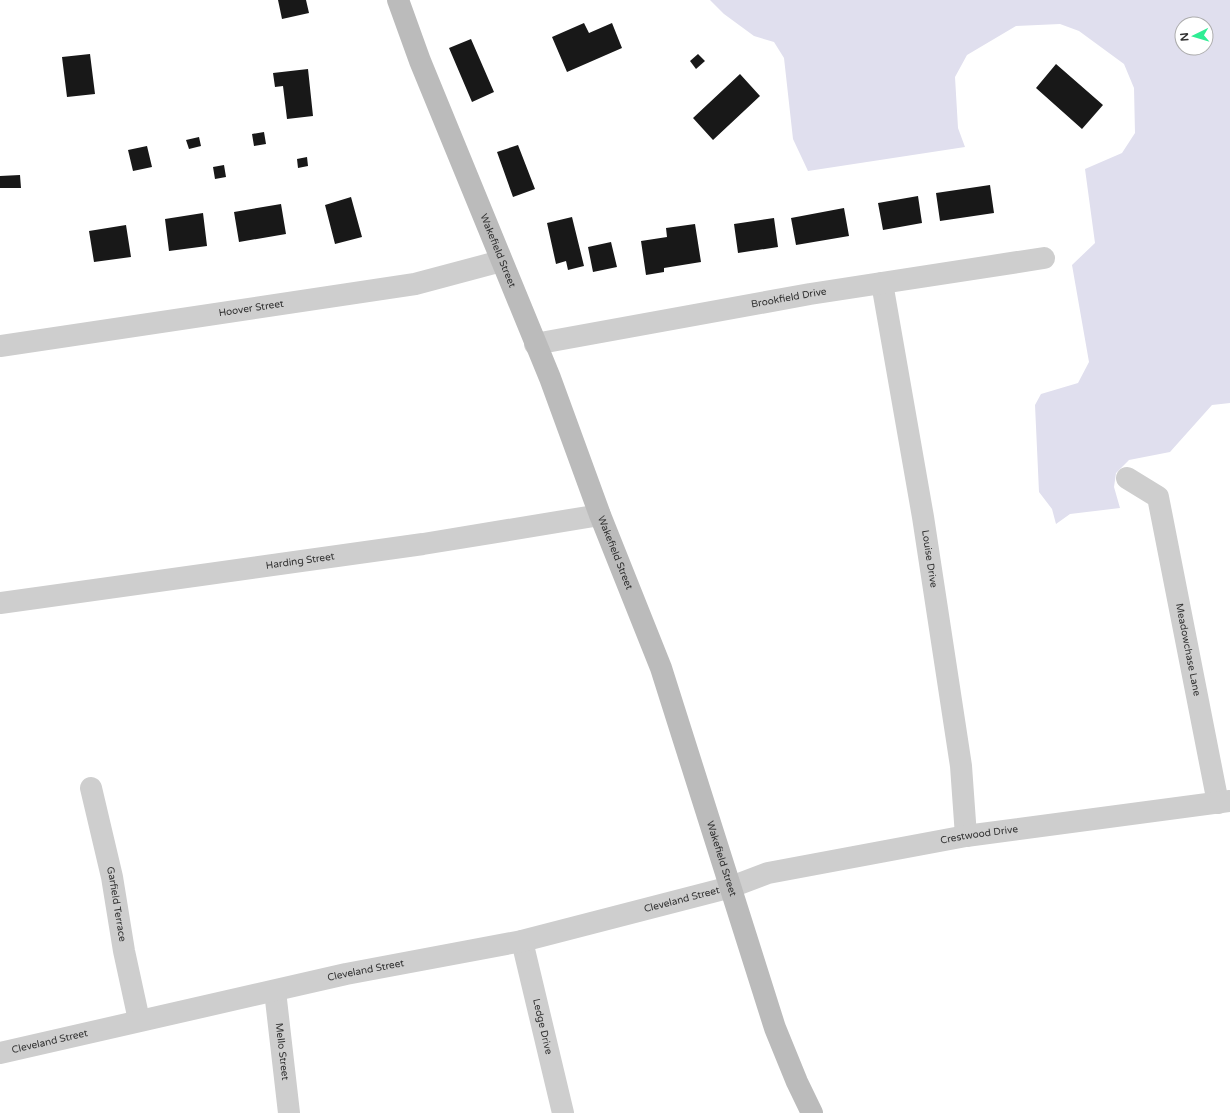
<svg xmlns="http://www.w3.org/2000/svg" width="1230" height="1113" font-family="'Varela Round',sans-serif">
	<rect width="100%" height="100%" fill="#fff"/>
	<path fill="#e0dfee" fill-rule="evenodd" d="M 710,0 L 1230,0 L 1230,403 L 1212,405 L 1170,452 L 1129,460 L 1116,473 L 1114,487 L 1120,508 L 1070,514 L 1056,524 L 1052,509 L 1039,492 L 1035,405 L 1041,394 L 1078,383 L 1089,362 L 1072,265 L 1095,243 L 1085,169 L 1122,153 L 1135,133 L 1134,88 L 1124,64 L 1079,31 L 1060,24 L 1016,26 L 967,55 L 955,77 L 958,128 L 965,147 L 808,171 L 793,139 L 784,58 L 774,42 L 754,36 L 724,14 ZM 1182,24 L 1206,24 L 1206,48 L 1182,48 Z"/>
	<path fill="#181818" d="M 278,0 L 306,0 L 309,13 L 282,19 Z
		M 584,23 L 589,33 L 612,23 L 622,48 L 567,72 L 552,37 Z
		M 471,39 L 494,92 L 472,102 L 449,48 Z
		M 90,54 L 95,94 L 67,97 L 62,57 Z
		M 698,54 L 705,61 L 696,69 L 690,61 Z
		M 1056,64 L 1103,105 L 1082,129 L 1036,88 Z
		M 308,69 L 313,116 L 287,119 L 283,86 L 275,87 L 273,73 Z
		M 740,74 L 760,96 L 713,140 L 693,118 Z
		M 264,132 L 266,144 L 254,146 L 252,134 Z
		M 199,137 L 201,146 L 189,149 L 186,140 Z
		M 518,145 L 535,189 L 513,197 L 497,152 Z
		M 147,146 L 152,167 L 133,171 L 128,150 Z
		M 307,157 L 308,166 L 298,168 L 297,159 Z
		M 224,165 L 226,177 L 215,179 L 213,167 Z
		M 20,175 L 21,188 L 0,188 L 0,176 Z
		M 990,185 L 994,213 L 940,221 L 936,193 Z
		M 918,196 L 922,223 L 883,230 L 878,203 Z
		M 351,197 L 362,237 L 335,244 L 325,205 Z
		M 281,204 L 286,234 L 239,242 L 234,212 Z
		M 844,208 L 849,236 L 796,245 L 791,218 Z
		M 203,213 L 207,246 L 169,251 L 165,219 Z
		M 572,217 L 584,266 L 568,270 L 566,261 L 556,264 L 547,223 Z
		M 774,218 L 778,247 L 738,253 L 734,224 Z
		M 695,224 L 701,262 L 664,268 L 664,272 L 646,275 L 641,241 L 667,237 L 666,228 Z
		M 126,225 L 131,257 L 94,262 L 89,231 Z
		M 611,242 L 617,267 L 593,272 L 588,247 Z"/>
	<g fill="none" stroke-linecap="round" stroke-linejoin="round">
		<g stroke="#cecece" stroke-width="22">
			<path id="s1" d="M 882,283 L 923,517 L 961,766 L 966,836"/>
			<path id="s2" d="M 535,344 L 810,294 L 1044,258"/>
			<path id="s3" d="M 0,346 L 415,284 L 501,261"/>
			<path id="s4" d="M 1127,478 L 1158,497 L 1218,803"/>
			<path id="s5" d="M 0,603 L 423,544 L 600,515"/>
			<path id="s6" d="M 91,788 L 112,877 L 124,951 L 139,1020"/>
			<path id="s7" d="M 522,941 L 563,1113"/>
			<path id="s8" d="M 275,991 L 289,1113"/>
			<path id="s9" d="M 0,1053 L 346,974 L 522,941 L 731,887 L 768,873 L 966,836 L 1230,801"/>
		</g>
		<path stroke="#bbb" stroke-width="22" id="s10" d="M 398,0 L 420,61 L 550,378 L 600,515 L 661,668 L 775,1028 L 797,1082 L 812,1113"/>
	</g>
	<g text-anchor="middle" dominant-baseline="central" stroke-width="4" stroke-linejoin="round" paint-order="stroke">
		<g font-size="10" fill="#313131" stroke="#fff">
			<text stroke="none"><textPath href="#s10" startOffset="270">Wakefield Street</textPath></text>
			<text stroke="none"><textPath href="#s2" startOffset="258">Brookfield Drive</textPath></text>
			<text stroke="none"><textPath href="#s3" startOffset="254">Hoover Street</textPath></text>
			<text stroke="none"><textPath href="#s10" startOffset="594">Wakefield Street</textPath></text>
			<text stroke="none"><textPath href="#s1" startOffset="280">Louise Drive</textPath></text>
			<text stroke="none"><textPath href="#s5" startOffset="303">Harding Street</textPath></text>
			<text stroke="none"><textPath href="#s4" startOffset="192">Meadowchase Lane</textPath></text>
			<text stroke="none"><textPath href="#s9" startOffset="1004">Crestwood Drive</textPath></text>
			<text stroke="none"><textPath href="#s10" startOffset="918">Wakefield Street</textPath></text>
			<text stroke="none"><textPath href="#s9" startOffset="699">Cleveland Street</textPath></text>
			<text stroke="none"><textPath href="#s6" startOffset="119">Garfield Terrace</textPath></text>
			<text stroke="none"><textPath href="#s9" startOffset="375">Cleveland Street</textPath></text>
			<text stroke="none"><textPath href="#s7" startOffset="88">Ledge Drive</textPath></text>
			<text stroke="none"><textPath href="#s9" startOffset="51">Cleveland Street</textPath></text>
			<text stroke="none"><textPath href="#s8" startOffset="61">Mello Street</textPath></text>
		</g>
	</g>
	<g transform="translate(1194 36) rotate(265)"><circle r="19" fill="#ffffff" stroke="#adadad"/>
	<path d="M0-3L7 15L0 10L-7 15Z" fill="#2fed94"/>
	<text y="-6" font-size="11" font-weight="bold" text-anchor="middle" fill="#313131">N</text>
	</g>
</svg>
